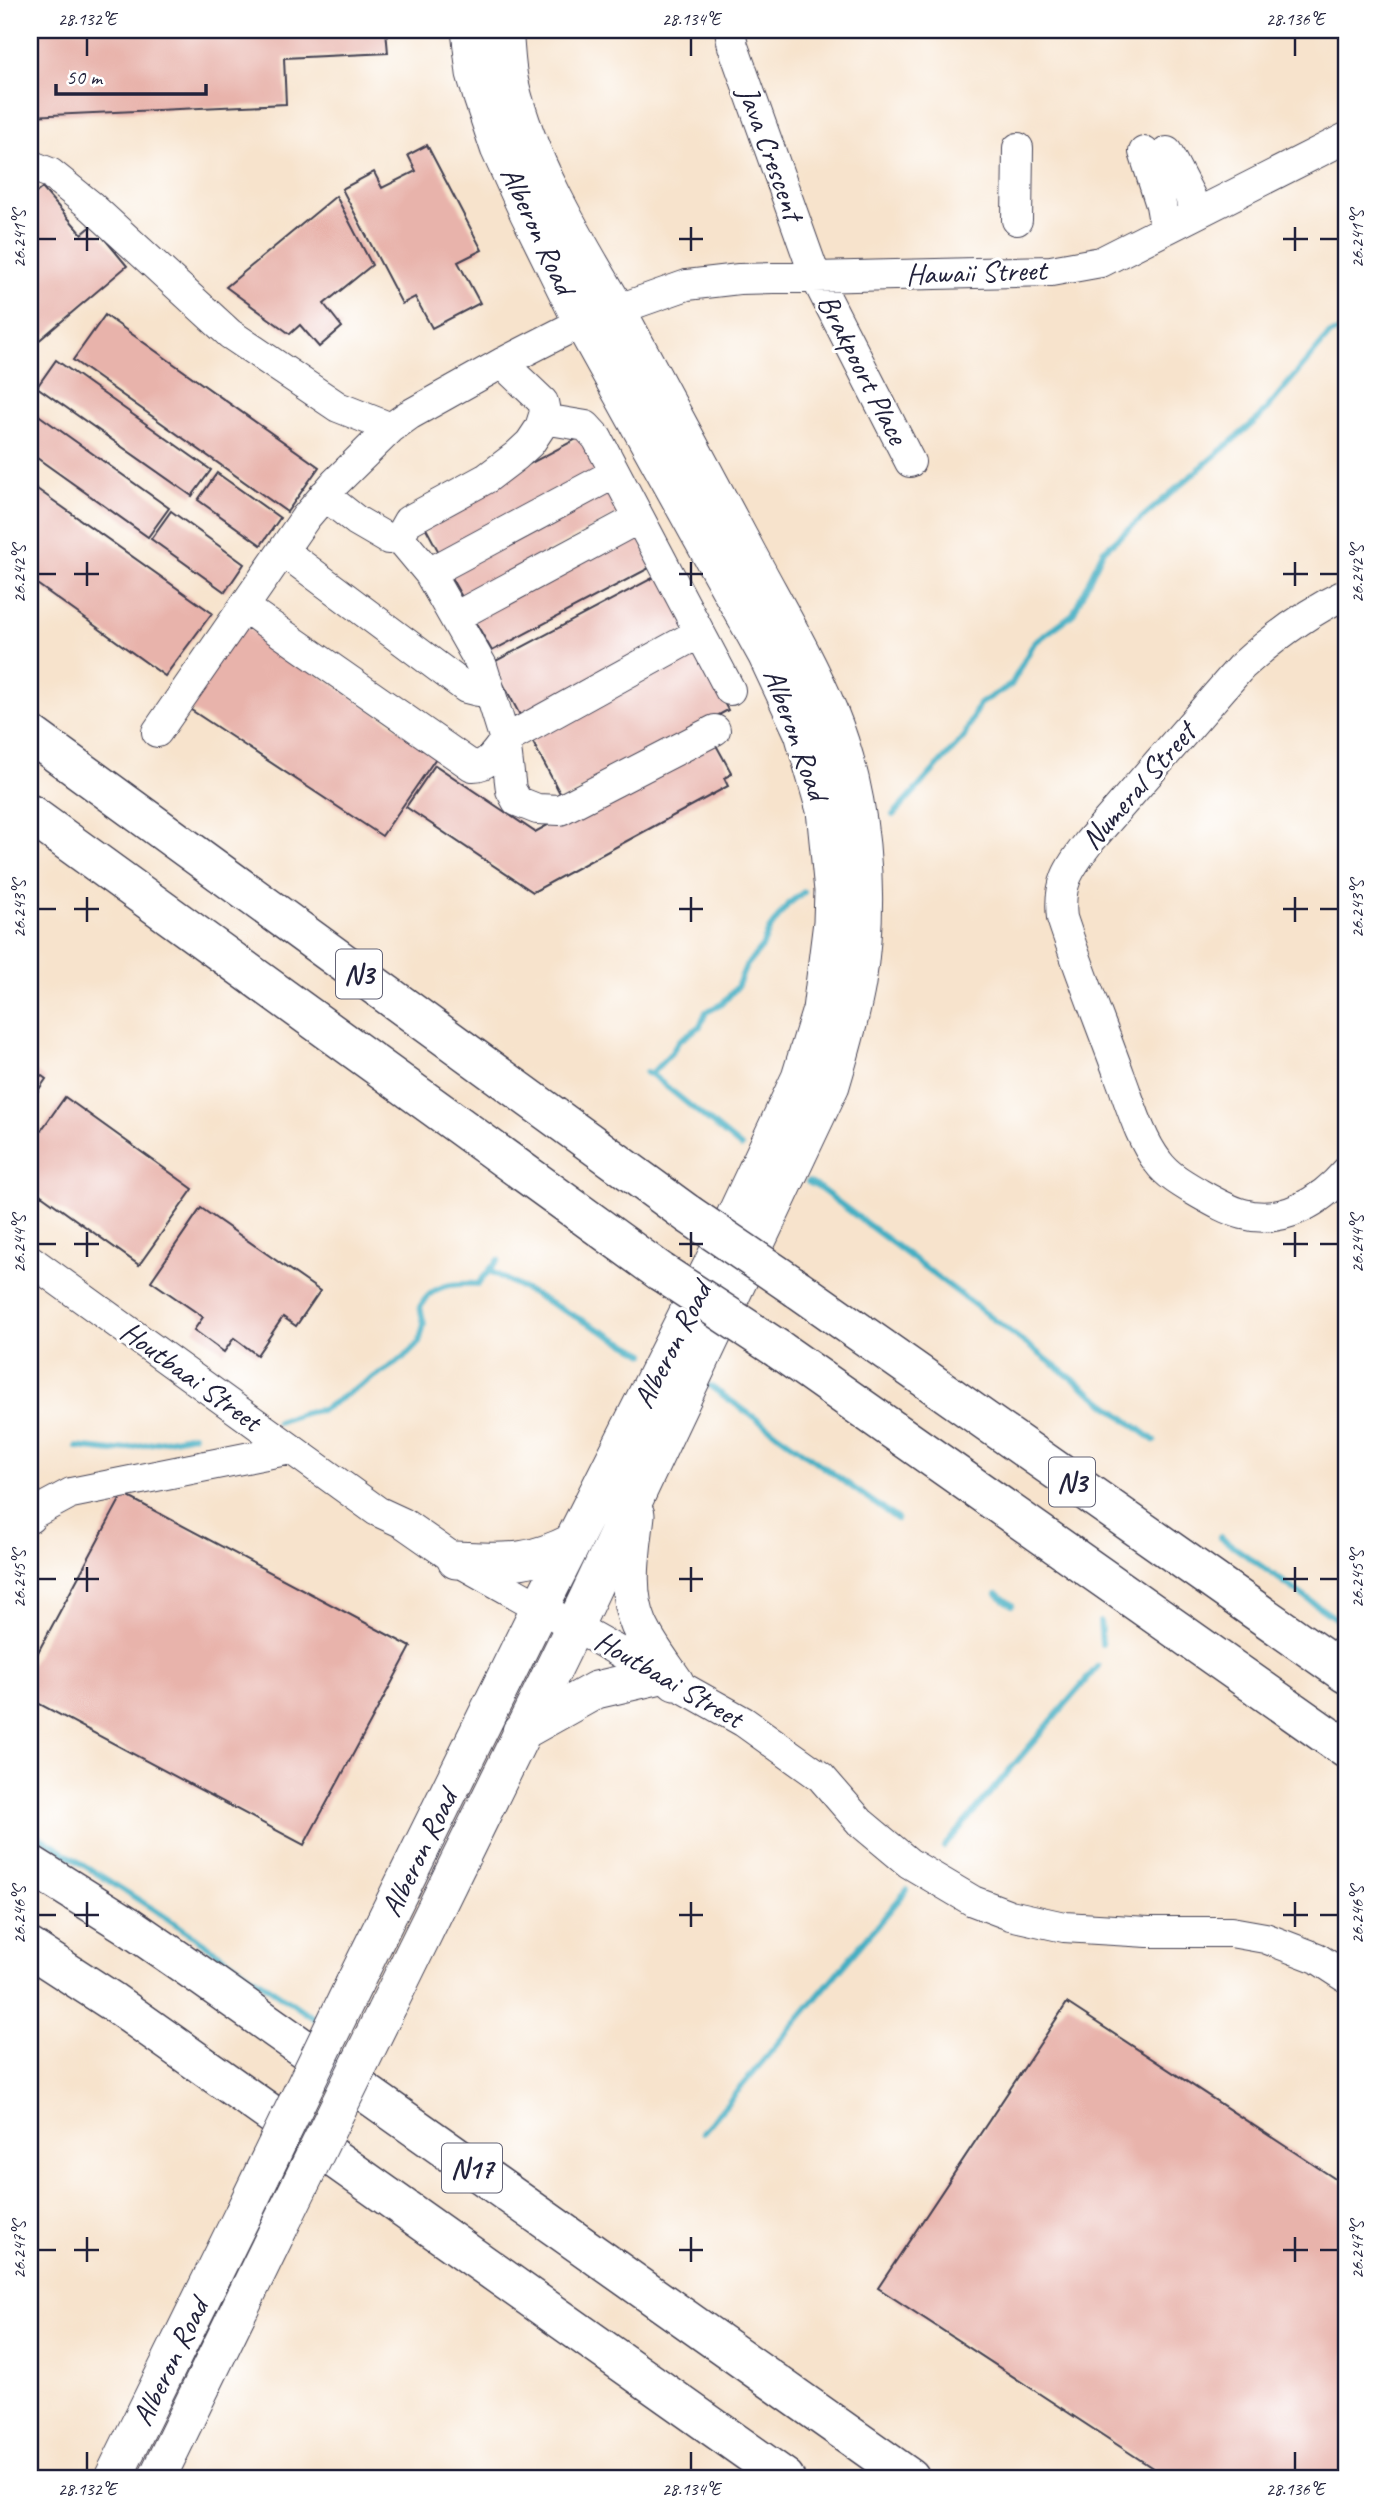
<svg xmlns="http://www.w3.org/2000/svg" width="1376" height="2508" font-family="Caveat,sans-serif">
	<rect width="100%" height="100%" fill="#fff"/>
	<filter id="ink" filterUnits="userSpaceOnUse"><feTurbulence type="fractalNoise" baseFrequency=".0143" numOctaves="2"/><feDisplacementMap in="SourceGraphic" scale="14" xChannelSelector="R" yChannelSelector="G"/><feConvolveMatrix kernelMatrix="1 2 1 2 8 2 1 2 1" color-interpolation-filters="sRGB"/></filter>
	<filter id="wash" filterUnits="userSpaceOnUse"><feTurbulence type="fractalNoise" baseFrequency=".00686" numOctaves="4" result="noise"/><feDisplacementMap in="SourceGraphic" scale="28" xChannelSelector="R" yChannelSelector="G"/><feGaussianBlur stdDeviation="1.57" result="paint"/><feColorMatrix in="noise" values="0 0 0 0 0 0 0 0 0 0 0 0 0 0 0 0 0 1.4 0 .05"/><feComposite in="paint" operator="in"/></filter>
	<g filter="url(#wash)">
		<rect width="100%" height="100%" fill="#f7e3cc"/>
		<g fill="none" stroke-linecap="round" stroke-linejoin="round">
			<path stroke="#44afc3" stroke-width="6" d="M 893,815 L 964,737 L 979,704 L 1011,685 L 1034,643 L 1073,614 L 1103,551 L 1259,418 L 1330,334 L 1346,329
				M 646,1073 L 651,1074 L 741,1147
				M 651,1074 L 672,1052 L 679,1041 L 700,1026 L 706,1012 L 722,1004 L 737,987 L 746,966 L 762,947 L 769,930 L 788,904 L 804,892
				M 808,1182 L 818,1187 L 1155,1441
				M 490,1271 L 645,1354
				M 710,1386 L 897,1519
				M 277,1422 C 290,1418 310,1410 322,1410 L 404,1358 L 419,1343 L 424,1324 L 420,1307 C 432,1284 453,1283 478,1284 L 498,1260
				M 77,1447 L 113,1451 L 193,1435
				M 1220,1537 L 1346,1626
				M 997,1594 L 1012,1605
				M 1100,1622 L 1102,1644
				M 30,1831 L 161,1914 L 315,2019
				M 944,1847 L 1098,1666
				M 703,2132 L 907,1890"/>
		</g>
		<g id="blocks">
			<path fill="#e8b3ab" d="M 30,30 L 386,30 L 388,53 L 284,58 L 286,104 L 30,116 Z
				M 427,145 L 482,250 L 458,262 L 480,303 L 432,328 L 415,297 L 402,304 L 342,189 L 374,172 L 382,188 L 416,171 L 408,155 Z
				M 42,188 L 82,234 L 93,225 L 127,266 L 30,348 L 30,198 Z
				M 336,196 L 372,265 L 324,304 L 342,327 L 319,347 L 300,325 L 290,334 L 226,287 Z
				M 105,315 L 319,467 L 287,512 L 73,360 Z
				M 56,360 L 211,470 L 192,496 L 37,387 Z
				M 30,409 L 169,508 L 148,537 L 30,453 Z
				M 582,436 L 602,473 L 442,558 L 422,521 Z
				M 217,473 L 280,518 L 261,545 L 198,500 Z
				M 608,483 L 623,511 L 462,597 L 446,569 Z
				M 30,484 L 212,613 L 165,676 L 30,579 Z
				M 171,511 L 244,564 L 225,592 L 151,539 Z
				M 634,530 L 653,566 L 492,651 L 472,616 Z
				M 660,574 L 689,627 L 521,717 L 492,663 Z
				M 238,621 L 438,755 L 382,836 L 179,702 Z
				M 699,646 L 716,688 L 728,710 L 563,799 L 530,737 Z
				M 711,736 L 732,774 L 724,778 L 728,786 L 533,892 L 406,807 L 435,765 L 535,832 Z
				M 30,1067 L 46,1079 L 30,1102 Z
				M 65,1097 L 193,1189 L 139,1265 L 30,1187 L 30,1146 Z
				M 201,1208 L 320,1291 L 296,1326 L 283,1317 L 257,1355 L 234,1338 L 224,1352 L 194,1330 L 203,1317 L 151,1281 Z
				M 123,1494 L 411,1647 L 304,1845 L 30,1699 L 30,1667 Z
				M 1067,2003 L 1346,2186 L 1346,2478 L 1168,2478 L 878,2288 Z"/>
		</g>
	</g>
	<g filter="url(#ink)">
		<use href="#blocks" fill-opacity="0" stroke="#423f51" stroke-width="2"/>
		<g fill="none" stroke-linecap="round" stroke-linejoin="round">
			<g stroke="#423f51" stroke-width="32">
				<path id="minor" d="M 730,30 L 733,46 L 815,276 L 910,462
					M 1144,152 L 1161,205 L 1165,228
					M 1167,152 L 1190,196 L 1194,213
					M 30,165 L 50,173 L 91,206 L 230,334 L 338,407 L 391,428
					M 1017,220 L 1018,148
					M 544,419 L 586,426 L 597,438 L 730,690
					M 324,495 L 357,521 L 388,539 L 399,537 L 408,521 L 487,478 L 516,456 L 530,443 L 540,428 L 545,412 L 543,402 L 502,363
					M 399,537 L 429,573 L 482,666 L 505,740 L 511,790 L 517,801 L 537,809 L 560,810 L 715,730
					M 283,551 L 466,688 L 478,691 L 489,689
					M 429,573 L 615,473
					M 1346,594 C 1308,612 1273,638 1241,667 L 1089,842 C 1069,868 1058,883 1062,918 C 1079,970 1100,1022 1119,1074 C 1130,1102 1139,1137 1158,1162 C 1168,1176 1185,1185 1200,1194 C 1214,1202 1228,1210 1243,1214 C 1283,1225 1321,1201 1346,1172
					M 244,607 L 472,766 C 488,767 496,752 505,740 L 699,633
					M 455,617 L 639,518
					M 157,732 L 306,517 L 335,483 L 391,428 L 409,415 L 502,363 L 582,322 L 687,285 L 739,279 L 1051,271 L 1101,262 L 1346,138
					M 30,1260 L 377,1511 L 403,1523 L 456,1560 L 744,1722 L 821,1777 L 860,1822 L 909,1863 L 973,1901 L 1010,1915 L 1064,1927 L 1148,1932 L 1231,1932 L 1265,1938 L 1317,1958 L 1346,1977
					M 30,1518 L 32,1514 L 71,1493 L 291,1449"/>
			</g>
			<g stroke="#423f51" stroke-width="39">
				<path id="major" d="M 636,1515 C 632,1552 624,1590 639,1625 C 648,1645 662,1663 675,1682
					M 456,1560 C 506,1562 528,1565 573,1542
					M 521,1732 L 596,1690 L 661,1675
					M 354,1984 L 540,1607 L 712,1265 L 800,1078 L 821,1010 L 832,922 L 833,891 L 825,810 L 803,733 L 766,654 L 582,322 L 528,212 L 499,148 L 482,97 L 475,73 L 470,30
					M 388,2006 L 575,1625 L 831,1085 C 841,1051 851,1018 857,983 C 871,895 863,795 829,712 C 805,655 773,602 744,547 C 702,468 659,389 617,310 C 576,241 528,162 510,83 C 506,66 506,47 504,30
					M 113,2478 L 243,2214
					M 157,2478 L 277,2232"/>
			</g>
			<g stroke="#423f51" stroke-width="41">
				<path id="highway" d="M 30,734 L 688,1214
					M 30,814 L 661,1272
					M 798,1289 L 1346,1674
					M 778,1349 L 1346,1749
					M 30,1864 L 127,1925 L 201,1976 L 910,2478
					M 30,1948 L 113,2002 L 785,2478"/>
			</g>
			<use href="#minor" stroke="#fff" stroke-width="30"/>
			<use href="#major" stroke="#fff" stroke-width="37"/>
			<use href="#highway" stroke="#fff" stroke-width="38"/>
			<g stroke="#423f51" stroke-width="39" stroke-linecap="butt">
				<path id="major-bridge" d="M 243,2214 L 354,1984
					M 277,2232 L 388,2006"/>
			</g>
			<g stroke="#423f51" stroke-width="41" stroke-linecap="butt">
				<path id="highway-bridge" d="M 688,1214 L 798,1289
					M 661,1272 L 778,1349"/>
			</g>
			<use href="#major-bridge" stroke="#fff" stroke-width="37"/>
			<use href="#highway-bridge" stroke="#fff" stroke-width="38"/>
		</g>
	</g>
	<path fill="none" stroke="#22223b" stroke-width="2.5" d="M 87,38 L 87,56M 691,38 L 691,56M 1295,38 L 1295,56M 87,227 L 87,251M 691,227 L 691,251M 1295,227 L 1295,251M 38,239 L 56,239M 74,239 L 99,239M 679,239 L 703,239M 1283,239 L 1308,239M 1320,239 L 1338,239M 87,562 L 87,586M 691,562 L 691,586M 1295,562 L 1295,586M 38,574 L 56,574M 74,574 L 99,574M 679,574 L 703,574M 1283,574 L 1308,574M 1320,574 L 1338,574M 87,897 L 87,922M 691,897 L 691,922M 1295,897 L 1295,922M 38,909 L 56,909M 74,909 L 99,909M 679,909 L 703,909M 1283,909 L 1308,909M 1320,909 L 1338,909M 87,1232 L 87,1257M 691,1232 L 691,1257M 1295,1232 L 1295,1257M 38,1244 L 56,1244M 74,1244 L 99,1244M 679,1244 L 703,1244M 1283,1244 L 1308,1244M 1320,1244 L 1338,1244M 87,1567 L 87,1592M 691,1567 L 691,1592M 1295,1567 L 1295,1592M 38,1579 L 56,1579M 74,1579 L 99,1579M 679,1579 L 703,1579M 1283,1579 L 1308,1579M 1320,1579 L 1338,1579M 87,1902 L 87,1927M 691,1902 L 691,1927M 1295,1902 L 1295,1927M 38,1915 L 56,1915M 74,1915 L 99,1915M 679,1915 L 703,1915M 1283,1915 L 1308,1915M 1320,1915 L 1338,1915M 87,2237 L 87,2262M 691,2237 L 691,2262M 1295,2237 L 1295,2262M 38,2250 L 56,2250M 74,2250 L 99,2250M 679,2250 L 703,2250M 1283,2250 L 1308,2250M 1320,2250 L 1338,2250M 87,2452 L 87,2470M 691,2452 L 691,2470M 1295,2452 L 1295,2470"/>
	<g text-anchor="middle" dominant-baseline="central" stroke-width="6" stroke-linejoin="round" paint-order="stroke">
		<g fill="#fff" stroke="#646476" stroke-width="2">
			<rect x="336" y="949.5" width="46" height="49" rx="5"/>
			<rect x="1049" y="1457.5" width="46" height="49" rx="5"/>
			<rect x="442" y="2143.5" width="60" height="49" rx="5"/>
		</g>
		<g font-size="28" font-weight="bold" fill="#22223b">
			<text x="359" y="974">N3</text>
			<text x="1072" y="1482">N3</text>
			<text x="472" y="2168">N17</text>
		</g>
		<g font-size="30" fill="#22223b" stroke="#fff">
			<text transform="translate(771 153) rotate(70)">Java Crescent</text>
			<text transform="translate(538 230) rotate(65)">Alberon Road</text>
			<text transform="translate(976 272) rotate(-2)">Hawaii Street</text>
			<text transform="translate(863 369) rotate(63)">Brakpoort Place</text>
			<text transform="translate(796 734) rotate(70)">Alberon Road</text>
			<text transform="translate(1138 786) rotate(-49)">Numeral Street</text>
			<text transform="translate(672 1345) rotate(-63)">Alberon Road</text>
			<text transform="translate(191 1376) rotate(36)">Houtbaai Street</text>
			<text transform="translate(669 1679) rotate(30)">Houtbaai Street</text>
			<text transform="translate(419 1853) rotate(-64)">Alberon Road</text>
			<text transform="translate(170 2362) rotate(-64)">Alberon Road</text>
		</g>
	</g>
	<rect width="1376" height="2508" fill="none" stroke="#fff" stroke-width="77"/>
	<path d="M56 84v10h150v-10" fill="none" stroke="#22223b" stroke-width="3.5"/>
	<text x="66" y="84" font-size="21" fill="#22223b" stroke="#ffffff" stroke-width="5" paint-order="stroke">50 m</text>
	<rect x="38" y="38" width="1300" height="2432" fill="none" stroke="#22223b" stroke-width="2.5"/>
	<g font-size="18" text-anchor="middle" fill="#22223b">
		<text x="87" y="25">28.132°E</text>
		<text x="691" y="25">28.134°E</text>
		<text x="1295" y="25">28.136°E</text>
		<text transform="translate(19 239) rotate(-90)" y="6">26.241°S</text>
		<text transform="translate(1357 239) rotate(-90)" y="6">26.241°S</text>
		<text transform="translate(19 574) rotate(-90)" y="6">26.242°S</text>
		<text transform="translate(1357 574) rotate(-90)" y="6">26.242°S</text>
		<text transform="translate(19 909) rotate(-90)" y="6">26.243°S</text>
		<text transform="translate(1357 909) rotate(-90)" y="6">26.243°S</text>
		<text transform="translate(19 1244) rotate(-90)" y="6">26.244°S</text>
		<text transform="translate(1357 1244) rotate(-90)" y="6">26.244°S</text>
		<text transform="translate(19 1579) rotate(-90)" y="6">26.245°S</text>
		<text transform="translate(1357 1579) rotate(-90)" y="6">26.245°S</text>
		<text transform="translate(19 1915) rotate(-90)" y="6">26.246°S</text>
		<text transform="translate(1357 1915) rotate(-90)" y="6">26.246°S</text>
		<text transform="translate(19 2250) rotate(-90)" y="6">26.247°S</text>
		<text transform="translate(1357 2250) rotate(-90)" y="6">26.247°S</text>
		<text x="87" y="2495">28.132°E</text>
		<text x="691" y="2495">28.134°E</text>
		<text x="1295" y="2495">28.136°E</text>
	</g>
</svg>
